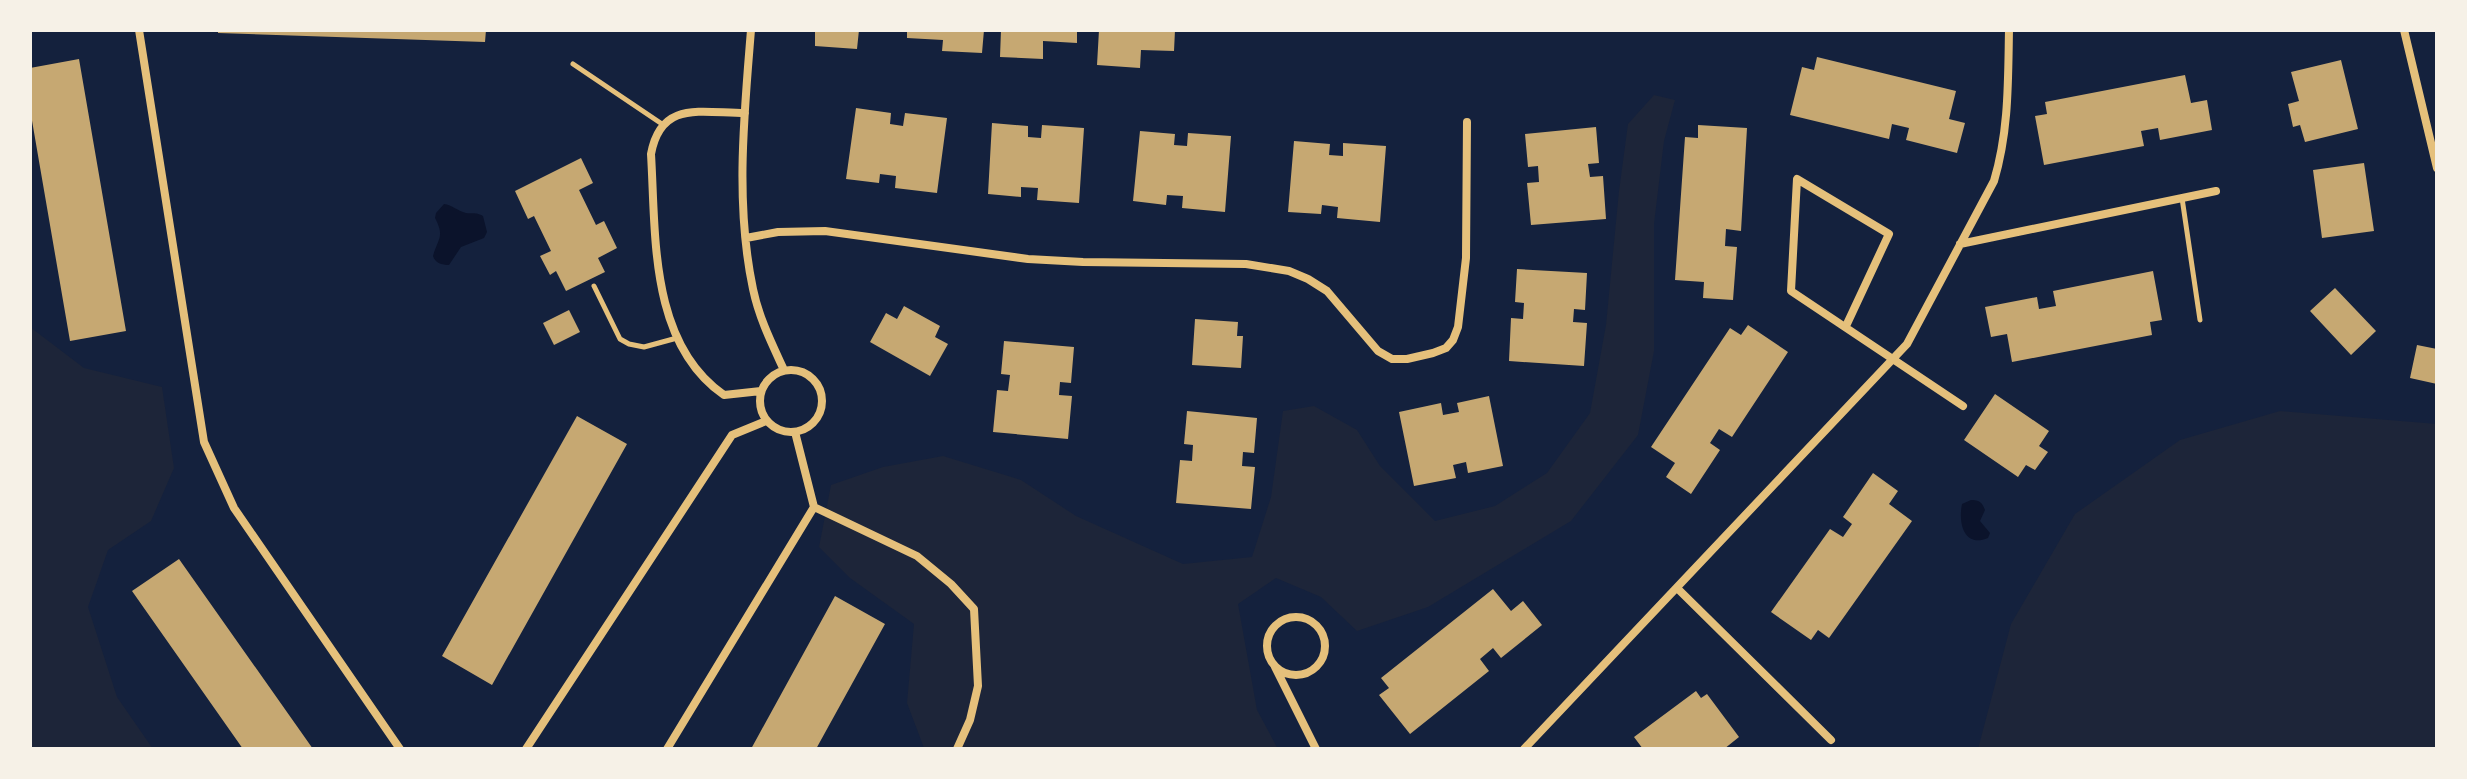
<svg xmlns="http://www.w3.org/2000/svg" width="2467" height="779" font-family="'Asap Condensed',sans-serif">
	<rect width="100%" height="100%" fill="#14213d"/>
	<path fill="#1d2539" d="M 1654,95 L 1675,100 L 1664,141 L 1654,224 L 1654,351 L 1638,435 L 1571,521 L 1428,607 L 1357,631 L 1321,597 L 1276,578 L 1238,604 L 1257,710 L 1278,749 L 924,748 L 907,703 L 914,624 L 850,578 L 819,547 L 831,485 L 883,467 L 943,456 L 1021,480 L 1076,516 L 1183,564 L 1252,557 L 1271,497 L 1283,411 L 1314,406 L 1357,430 L 1380,466 L 1435,521 L 1495,506 L 1547,473 L 1590,413 L 1606,325 L 1619,191 L 1628,124 Z
		M 30,327 L 84,368 L 162,387 L 174,468 L 151,521 L 108,550 L 88,607 L 117,697 L 153,749 L 30,749 Z
		M 2280,411 L 2437,424 L 2437,749 L 1978,749 L 2011,624 L 2075,514 L 2180,440 Z"/>
	<path fill="#0b132b" d="M 444,204 C 452,205 458,211 466,213 C 473,214 476,212 483,216 L 487,232 L 484,238 L 461,247 L 449,265 C 442,265 435,263 433,256 C 438,238 445,237 435,218 L 436,213 Z
		M 1971,500 C 1979,500 1982,502 1985,510 L 1980,521 L 1990,533 L 1988,538 C 1964,548 1958,523 1962,504 Z"/>
	<path fill="#c6a872" d="M 218,30 L 486,30 L 485,42 L 218,33 Z
		M 815,30 L 859,30 L 857,49 L 815,46 Z
		M 907,30 L 984,30 L 982,53 L 942,51 L 943,40 L 907,38 Z
		M 1001,30 L 1077,30 L 1077,43 L 1043,41 L 1043,59 L 1000,57 Z
		M 1099,30 L 1175,30 L 1174,51 L 1141,50 L 1140,68 L 1097,65 Z
		M 1817,57 L 1956,91 L 1949,119 L 1965,123 L 1957,153 L 1906,140 L 1909,128 L 1892,124 L 1889,139 L 1790,115 L 1802,67 L 1814,70 Z
		M 79,59 L 126,331 L 70,341 L 30,109 L 30,68 Z
		M 2341,60 L 2358,129 L 2305,142 L 2300,125 L 2293,127 L 2288,104 L 2299,101 L 2291,72 Z
		M 2185,75 L 2191,103 L 2207,100 L 2212,130 L 2160,140 L 2158,128 L 2141,131 L 2144,146 L 2044,165 L 2035,116 L 2047,114 L 2045,102 Z
		M 856,108 L 891,113 L 890,124 L 903,126 L 905,113 L 947,118 L 937,193 L 895,188 L 896,176 L 880,174 L 879,183 L 846,179 Z
		M 992,123 L 1028,126 L 1028,137 L 1041,138 L 1042,125 L 1084,128 L 1079,203 L 1037,200 L 1038,188 L 1021,187 L 1021,197 L 988,194 Z
		M 1698,125 L 1747,128 L 1741,231 L 1726,229 L 1725,246 L 1737,247 L 1733,300 L 1703,298 L 1704,282 L 1675,280 L 1685,137 L 1698,138 Z
		M 1596,127 L 1599,163 L 1588,164 L 1590,177 L 1603,176 L 1606,219 L 1531,225 L 1527,183 L 1539,182 L 1538,166 L 1528,167 L 1525,134 Z
		M 1140,131 L 1175,134 L 1174,145 L 1187,146 L 1188,133 L 1231,136 L 1225,212 L 1182,208 L 1183,196 L 1167,195 L 1166,205 L 1133,201 Z
		M 1294,141 L 1330,144 L 1329,155 L 1343,156 L 1343,143 L 1386,146 L 1380,222 L 1337,218 L 1338,207 L 1322,205 L 1321,214 L 1288,212 Z
		M 581,158 L 593,183 L 579,190 L 596,225 L 604,221 L 617,248 L 598,258 L 605,272 L 566,291 L 556,271 L 550,275 L 540,256 L 551,251 L 534,216 L 528,219 L 515,191 Z
		M 2364,163 L 2374,231 L 2322,238 L 2313,170 Z
		M 1517,269 L 1587,273 L 1585,310 L 1574,309 L 1573,322 L 1587,323 L 1584,366 L 1509,361 L 1511,318 L 1523,319 L 1524,303 L 1515,302 Z
		M 2153,271 L 2162,320 L 2150,322 L 2152,335 L 2012,362 L 2007,334 L 1991,337 L 1985,307 L 2037,297 L 2039,309 L 2056,306 L 2053,291 Z
		M 2335,288 L 2376,331 L 2351,355 L 2310,311 Z
		M 904,306 L 940,326 L 935,337 L 948,344 L 930,376 L 870,342 L 886,313 L 897,319 Z
		M 569,310 L 580,332 L 554,345 L 543,323 Z
		M 1195,319 L 1238,322 L 1237,336 L 1243,336 L 1241,368 L 1192,365 Z
		M 1748,325 L 1788,352 L 1732,437 L 1719,429 L 1710,443 L 1720,450 L 1691,494 L 1666,477 L 1675,463 L 1651,447 L 1730,328 L 1741,335 Z
		M 1004,341 L 1074,347 L 1071,383 L 1060,382 L 1059,395 L 1072,396 L 1068,439 L 993,432 L 997,390 L 1008,391 L 1010,375 L 1001,374 Z
		M 2417,345 L 2437,349 L 2437,384 L 2410,378 Z
		M 1995,394 L 2049,431 L 2039,446 L 2048,452 L 2035,470 L 2026,465 L 2018,477 L 1964,440 Z
		M 1489,396 L 1503,466 L 1468,473 L 1466,462 L 1453,465 L 1456,478 L 1414,486 L 1399,412 L 1441,403 L 1443,415 L 1459,412 L 1457,403 Z
		M 1187,411 L 1257,418 L 1254,453 L 1243,452 L 1242,466 L 1255,467 L 1251,509 L 1176,503 L 1180,460 L 1192,461 L 1193,445 L 1184,444 Z
		M 577,416 L 627,444 L 492,685 L 442,656 Z
		M 1873,473 L 1898,491 L 1889,504 L 1912,521 L 1829,638 L 1818,630 L 1811,640 L 1771,612 L 1830,529 L 1843,537 L 1852,524 L 1843,517 Z
		M 179,559 L 313,749 L 243,749 L 132,591 Z
		M 1493,589 L 1511,611 L 1523,601 L 1542,625 L 1501,658 L 1493,648 L 1480,659 L 1489,671 L 1410,734 L 1379,695 L 1389,688 L 1381,678 Z
		M 835,596 L 885,624 L 816,749 L 751,749 Z
		M 1696,691 L 1701,698 L 1707,694 L 1739,737 L 1724,749 L 1643,749 L 1634,737 Z"/>
	<g fill="none" stroke-linecap="round" stroke-linejoin="round">
		<path stroke="#e5c07b" stroke-width="5" d="M 573,64 L 662,124
			M 2182,198 L 2200,320
			M 594,286 L 620,339 L 629,344 L 644,347 L 677,338"/>
		<path stroke="#e5c07b" stroke-width="8" d="M 139,30 L 204,442 L 234,508 L 400,749
			M 751,30 C 744,116 735,204 753,289 C 759,318 772,344 784,370
			M 2404,30 L 2437,168
			M 745,113 C 701,113 661,100 651,154 C 656,235 649,343 724,395 L 761,391
			M 746,238 L 778,232 L 825,231 L 1028,259 L 1083,262 L 1246,264 L 1289,271 L 1308,279 L 1327,291 L 1378,351 L 1392,359 L 1407,359 L 1433,353 L 1446,348 L 1453,340 L 1458,327 L 1466,258 L 1467,122
			M 1960,244 L 2216,191
			M 1846,326 L 1889,234 L 1797,179 L 1791,291 L 1963,406
			M760 401a31 31 0 1 1 62 0a31 31 0 1 1-62 0Z
			M 795,432 L 814,507 L 917,556 L 951,584 L 974,609 L 978,686 L 970,720 L 957,749
			M 1677,588 L 1831,740
			M1267 646a29 29 0 1 1 58 0a29 29 0 1 1-58 0Z
			M 1275,667 L 1316,749
			M 526,749 L 732,435 L 766,421
			M 667,749 L 814,507
			M 1524,749 L 1907,344 L 1994,181 C 2009,131 2008,81 2009,30"/>
	</g>
	<rect width="2467" height="779" fill="none" stroke="#f6f1e7" stroke-width="64"/>
</svg>
